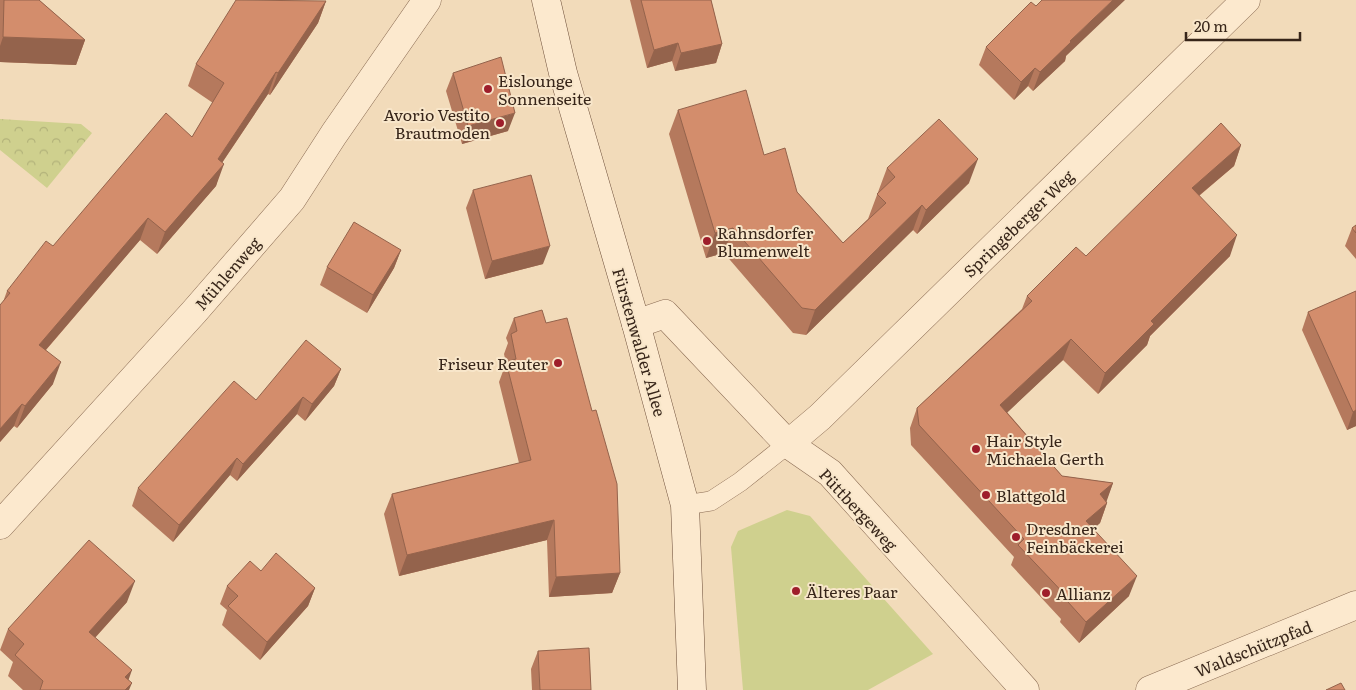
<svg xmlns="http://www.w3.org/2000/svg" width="1356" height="690" font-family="Literata,serif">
	<defs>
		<pattern id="park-crowns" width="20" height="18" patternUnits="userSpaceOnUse" patternTransform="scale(1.25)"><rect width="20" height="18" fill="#cfd08e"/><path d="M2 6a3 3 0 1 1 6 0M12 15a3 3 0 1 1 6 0" fill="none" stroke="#b2b27a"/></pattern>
	</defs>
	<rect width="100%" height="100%" fill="#f2dbba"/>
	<path fill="#cfd08e" d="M 787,510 L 810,516 L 933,654 L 868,690 L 743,690 L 731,547 L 738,531 Z"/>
	<path fill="url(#park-crowns)" d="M 0,119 L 81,124 L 92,133 L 47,188 L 0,150 Z"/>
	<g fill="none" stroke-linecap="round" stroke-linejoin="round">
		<g stroke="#8a6b53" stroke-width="20">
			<path id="lane" d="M 685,505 L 711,501 L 740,482 L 788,444"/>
		</g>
		<g stroke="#8a6b53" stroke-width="29">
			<path id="street" d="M 636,324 L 665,314 L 788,444 L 830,473 L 1025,690
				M 788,444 L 820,417 L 1246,0
				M 0,525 L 194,312 L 292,199 L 334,134 L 427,0
				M 1150,690 L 1356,605"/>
		</g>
		<g stroke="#6b4c37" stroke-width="29">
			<path id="secondary" d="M 546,0 L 563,73 L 636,324 L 685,505 L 692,690"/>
		</g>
		<use href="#lane" stroke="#fce9ce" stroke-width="19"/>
		<use href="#street" stroke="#fce9ce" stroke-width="28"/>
		<use href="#secondary" stroke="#fce9ce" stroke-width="28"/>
	</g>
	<path fill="#b5795d" d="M 0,0 L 39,0 L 85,40 L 76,65 L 0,62 Z
		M 630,0 L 711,0 L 722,44 L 716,63 L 675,71 L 672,61 L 647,68 Z
		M 326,1 L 318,23 L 270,95 L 268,94 L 222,163 L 216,186 L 157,254 L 140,240 L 46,350 L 53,384 L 17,428 L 14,426 L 0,442 L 0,305 L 3,302 L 7,291 L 53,246 L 192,137 L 213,103 L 188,86 L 196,64 Z
		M 986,47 L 1066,56 L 1065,61 L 1033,91 L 1028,86 L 1014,100 L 979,65 Z
		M 453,73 L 508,131 L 462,144 L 446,91 Z
		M 678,110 L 764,155 L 843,243 L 868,219 L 887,168 L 969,183 L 917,234 L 913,230 L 806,335 L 793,333 L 724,253 L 706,258 L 669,134 Z
		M 1241,145 L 1234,166 L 1199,196 L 1230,256 L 1150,336 L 1147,345 L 1098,394 L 1063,360 L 1007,412 L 1062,476 L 1113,483 L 1106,501 L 1107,503 L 1100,523 L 1093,529 L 1129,596 L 1079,643 L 1060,622 L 1061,619 L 1011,565 L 1014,557 L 911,445 L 910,428 L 917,408 L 1022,309 L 1027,296 L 1086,256 Z
		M 473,190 L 543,264 L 485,279 L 466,208 Z
		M 1356,225 L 1356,259 L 1345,246 L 1352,228 Z
		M 401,250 L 394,268 L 367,313 L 320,285 L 327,267 Z
		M 1356,291 L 1356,426 L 1347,430 L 1302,330 L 1308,312 Z
		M 514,318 L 620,573 L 612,593 L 549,597 L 547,540 L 399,576 L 384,514 L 392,494 L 519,463 L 499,382 L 506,363 L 504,354 L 508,343 L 506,338 Z
		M 341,369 L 334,386 L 305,421 L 297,414 L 237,481 L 230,475 L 173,542 L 132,506 L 138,488 L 256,400 Z
		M 261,571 L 315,588 L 308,606 L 260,660 L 222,625 L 227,610 L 220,604 L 227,586 Z
		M 127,602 L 95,638 L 128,680 L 129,690 L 23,690 L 8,676 L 13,662 L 0,650 L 8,629 Z
		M 538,651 L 591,690 L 532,690 L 531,669 Z"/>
	<path fill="#94634c" d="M 1113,0 L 1125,0 L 1066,56 L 1065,61 L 1033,91 L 1040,72 L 1070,41 Z
		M 326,1 L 318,23 L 270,95 L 278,73 Z
		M 3,37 L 85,40 L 76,65 L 0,62 L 0,46 Z
		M 678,43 L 672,61 L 647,68 L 654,50 Z
		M 722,44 L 716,63 L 675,71 L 681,53 Z
		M 1035,68 L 1028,86 L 1014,100 L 1021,82 Z
		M 276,72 L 268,94 L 213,176 L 224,164 L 216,186 L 157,254 L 165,232 L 218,159 Z
		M 515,113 L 508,131 L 462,144 L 468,126 Z
		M 1241,145 L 1234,166 L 1184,208 L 1192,188 Z
		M 978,159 L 969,183 L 917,234 L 926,210 Z
		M 922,205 L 913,230 L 806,335 L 815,310 Z
		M 148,218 L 140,240 L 31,367 L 39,345 Z
		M 733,228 L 724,253 L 706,258 L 715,233 Z
		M 1237,235 L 1230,256 L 1150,336 L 1147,345 L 1098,394 L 1105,373 L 1151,321 Z
		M 550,246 L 543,264 L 485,279 L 492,261 Z
		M 401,250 L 394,268 L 367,313 L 373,295 Z
		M 1071,339 L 1063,360 L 993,426 L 1000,405 Z
		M 61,362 L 53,384 L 17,428 L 25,406 Z
		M 341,369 L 334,386 L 305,421 L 312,404 Z
		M 303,397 L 297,414 L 237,481 L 243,464 Z
		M 22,404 L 14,426 L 0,442 L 0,429 Z
		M 1356,410 L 1356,426 L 1347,430 L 1353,412 Z
		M 237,458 L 230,475 L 173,542 L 179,525 Z
		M 1113,483 L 1106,503 L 1100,494 Z
		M 1107,503 L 1100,523 L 1079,542 L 1086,521 Z
		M 554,520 L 547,540 L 399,576 L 407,555 Z
		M 620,573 L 612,593 L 549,597 L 556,577 Z
		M 1137,576 L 1129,596 L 1079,643 L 1086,622 Z
		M 135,581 L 127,602 L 81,653 L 89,632 Z
		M 315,588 L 308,606 L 260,660 L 267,642 Z
		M 132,670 L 125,690 L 125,677 Z
		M 132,683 L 129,690 L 125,690 Z"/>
	<path fill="#d38d6c" stroke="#94634c" d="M 4,0 L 39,0 L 85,40 L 3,37 Z
		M 236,0 L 326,1 L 278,73 L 276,72 L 218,159 L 224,164 L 165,232 L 148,218 L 39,345 L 61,362 L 25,406 L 22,404 L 0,429 L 0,305 L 10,293 L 7,291 L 46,241 L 53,246 L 166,113 L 192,137 L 224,83 L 196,64 Z
		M 641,0 L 711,0 L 722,44 L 681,53 L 678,43 L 654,50 Z
		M 1042,0 L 1113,0 L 1070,41 L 1071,42 L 1040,72 L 1035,68 L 1021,82 L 986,47 L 1031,2 L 1036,6 Z
		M 501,57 L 515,113 L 468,126 L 453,73 Z
		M 746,90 L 764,155 L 785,148 L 797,192 L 843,243 L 886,203 L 877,194 L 895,177 L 887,168 L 939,119 L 978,159 L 926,210 L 922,205 L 815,310 L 802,308 L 733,228 L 715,233 L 678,110 Z
		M 1221,123 L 1241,145 L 1192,188 L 1237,235 L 1151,321 L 1154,324 L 1105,373 L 1071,339 L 1000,405 L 1062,476 L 1113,483 L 1100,494 L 1107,503 L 1086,521 L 1137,576 L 1086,622 L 1068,602 L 1069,599 L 1018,545 L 1024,539 L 919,425 L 917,408 L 1032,301 L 1027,296 L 1076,247 L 1086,256 Z
		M 531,175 L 550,246 L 492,261 L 473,190 Z
		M 354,222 L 401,250 L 373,295 L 327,267 Z
		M 1356,225 L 1356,233 L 1352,228 Z
		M 1356,291 L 1356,410 L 1353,412 L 1308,312 Z
		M 542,310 L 546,323 L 567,318 L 592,411 L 596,410 L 617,484 L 620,573 L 556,577 L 554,520 L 407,555 L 392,494 L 531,460 L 506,362 L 516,359 L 511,334 L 517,331 L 514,318 Z
		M 306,340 L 341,369 L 312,404 L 303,397 L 243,464 L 237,458 L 179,525 L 138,488 L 234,381 L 256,400 Z
		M 89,540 L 135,581 L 89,632 L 132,670 L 125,677 L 132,683 L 125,690 L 40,690 L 43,681 L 15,655 L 24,644 L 8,629 Z
		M 276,553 L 315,588 L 267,642 L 228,606 L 238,596 L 227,586 L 250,561 L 261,571 Z
		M 589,648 L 591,690 L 540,690 L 538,651 Z
		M 1341,683 L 1345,690 L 1326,690 Z"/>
	<g fill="#9e1e2b" stroke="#f8e6ca" stroke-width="2">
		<circle cx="488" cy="89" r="5"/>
		<circle cx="500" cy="123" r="5"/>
		<circle cx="707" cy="241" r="5"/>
		<circle cx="558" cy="363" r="5"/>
		<circle cx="976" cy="449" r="5"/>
		<circle cx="986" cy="495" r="5"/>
		<circle cx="1016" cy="537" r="5"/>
		<circle cx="796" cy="591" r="5"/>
		<circle cx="1046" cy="593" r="5"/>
	</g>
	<g text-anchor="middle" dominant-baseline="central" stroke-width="4" stroke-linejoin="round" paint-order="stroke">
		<g font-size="16" fill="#372519" stroke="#f8e6ca" text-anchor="start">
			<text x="498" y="80">Eislounge<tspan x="498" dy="18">Sonnenseite</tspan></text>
			<text x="490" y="114" text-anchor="end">Avorio Vestito<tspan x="490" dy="18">Brautmoden</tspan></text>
			<text x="717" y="232">Rahnsdorfer<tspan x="717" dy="18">Blumenwelt</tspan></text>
			<text x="548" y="363" text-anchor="end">Friseur Reuter</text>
			<text x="986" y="440">Hair Style<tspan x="986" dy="18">Michaela Gerth</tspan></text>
			<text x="996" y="495">Blattgold</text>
			<text x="1026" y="528">Dresdner<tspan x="1026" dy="18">Feinbäckerei</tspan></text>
			<text x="806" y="591">Älteres Paar</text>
			<text x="1056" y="593">Allianz</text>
		</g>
		<g font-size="16" fill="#372519" stroke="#f8e6ca">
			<text transform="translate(1018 223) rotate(-44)">Springeberger Weg</text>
			<text transform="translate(227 273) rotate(-49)">Mühlenweg</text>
			<text transform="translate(640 342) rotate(74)">Fürstenwalder Allee</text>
			<text transform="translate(859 509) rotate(47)">Püttbergeweg</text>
			<text transform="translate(1253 648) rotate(-22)">Waldschützpfad</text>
		</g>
	</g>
	<path d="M1186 32v8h114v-8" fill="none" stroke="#372519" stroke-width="2.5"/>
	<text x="1194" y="32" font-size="15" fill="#372519" stroke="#f8e6ca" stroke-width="4" paint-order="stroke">20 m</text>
</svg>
